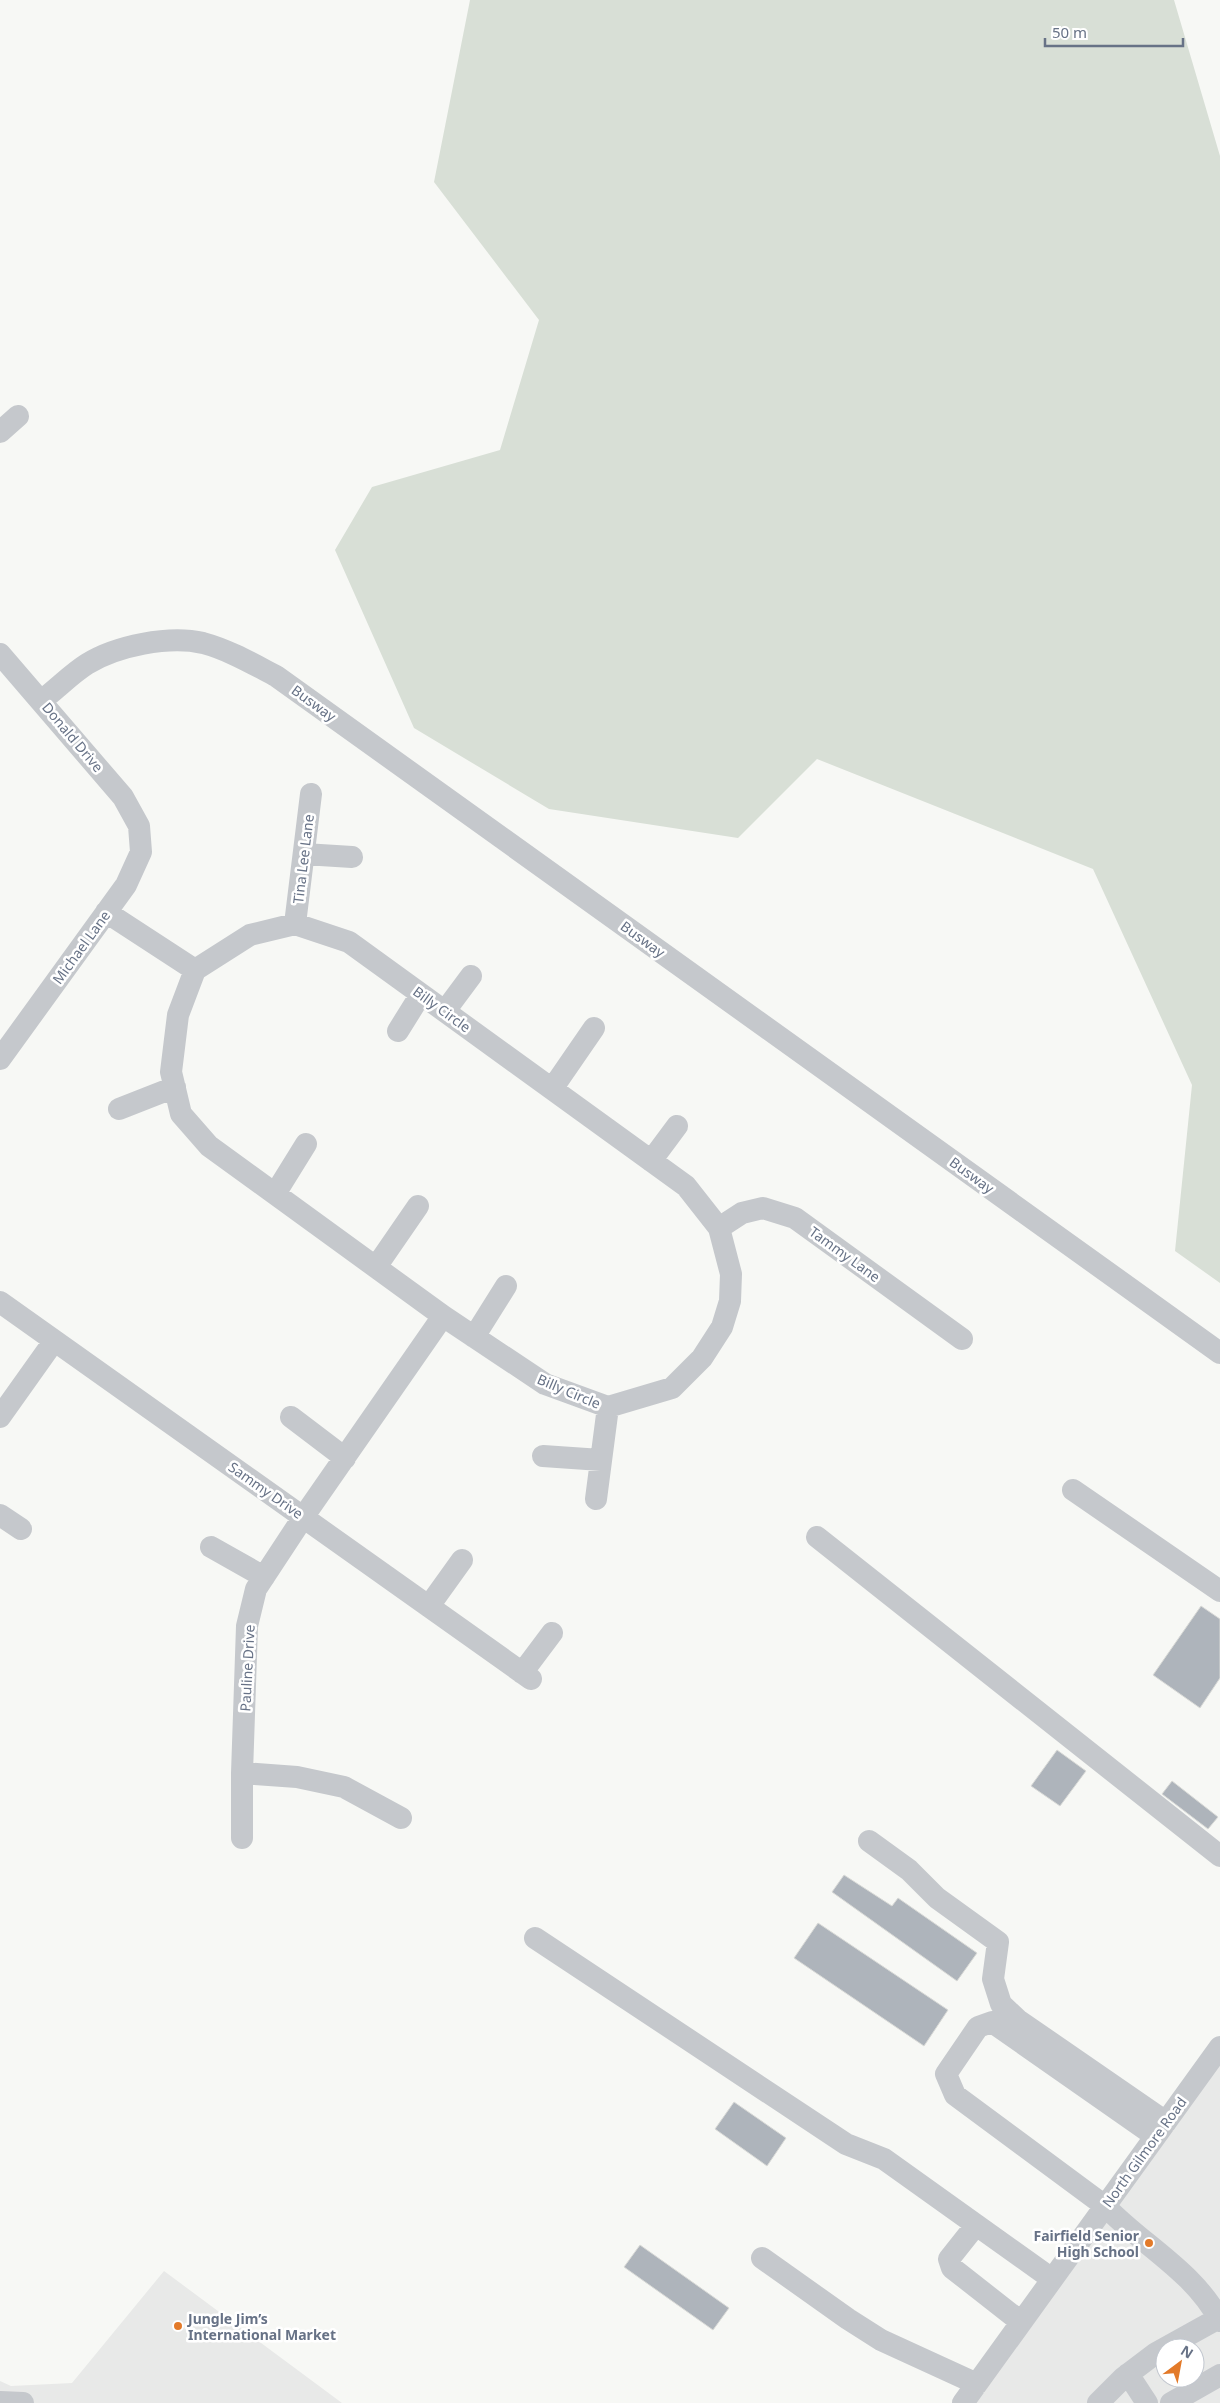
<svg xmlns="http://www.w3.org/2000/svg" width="1220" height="2403" font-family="'Noto Sans',sans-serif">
	<rect width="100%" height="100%" fill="#f7f8f5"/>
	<path fill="#e8e9e8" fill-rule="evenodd" d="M 1220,2047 L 1220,2403 L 963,2403 ZM 1165,2348 L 1195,2348 L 1195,2378 L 1165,2378 Z
		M 164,2271 L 342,2403 L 0,2403 L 0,2381 L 11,2386 L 72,2383 Z"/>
	<path fill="#d8dfd6" d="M 470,0 L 1174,0 L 1220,156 L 1220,1283 L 1175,1251 L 1192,1085 L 1093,869 L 817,759 L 738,838 L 549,809 L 414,728 L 335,550 L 372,487 L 500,450 L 539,320 L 434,182 Z"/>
	<path fill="#aeb4bb" stroke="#d9dad7" d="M 1201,1606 L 1220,1619 L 1220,1678 L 1200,1708 L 1153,1675 Z
		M 1057,1750 L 1086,1771 L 1060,1806 L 1031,1786 Z
		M 1172,1781 L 1218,1817 L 1208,1829 L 1162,1794 Z
		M 844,1875 L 892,1906 L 898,1898 L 977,1953 L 957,1981 L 832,1892 Z
		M 818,1923 L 948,2010 L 924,2046 L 794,1958 Z
		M 734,2102 L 786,2138 L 767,2166 L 715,2129 Z
		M 640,2245 L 729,2308 L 713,2330 L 624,2267 Z"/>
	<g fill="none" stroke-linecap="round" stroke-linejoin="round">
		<path stroke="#c5c8cc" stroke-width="22" d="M 0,432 L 18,416
			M 0,654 L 123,797 L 139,826 L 141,852 L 126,885 L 0,1059
			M 42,700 C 57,689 71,674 87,664 C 116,646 169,635 203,643 C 229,650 253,664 276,676 L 1220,1353
			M 304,854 L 352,857
			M 106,912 L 195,970
			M 295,924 L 349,942 L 686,1186 L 719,1228 L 731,1274 L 730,1301 L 722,1327 L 702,1358 L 672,1388 L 608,1407 L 545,1384 L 443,1316 L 209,1146 L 181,1114 L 171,1072 L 178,1015 L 195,970 L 250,935 Z
			M 295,924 L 311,794
			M 445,1011 L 471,976
			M 398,1031 L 421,994
			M 552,1089 L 594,1028
			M 119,1109 L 175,1087
			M 651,1161 L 677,1126
			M 275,1194 L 306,1144
			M 719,1228 L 742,1213 L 763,1208 L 795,1218 L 962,1339
			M 376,1267 L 418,1206
			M 0,1302 L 531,1679
			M 474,1337 L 506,1286
			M 0,1417 L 54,1341
			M 291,1417 L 345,1458
			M 543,1456 L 601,1460
			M 1073,1490 L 1220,1591
			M 596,1499 L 608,1407
			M 0,1515 L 21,1529
			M 817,1537 L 1220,1856
			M 211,1547 L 264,1577
			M 429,1606 L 462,1560
			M 522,1673 L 552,1633
			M 242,1773 L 297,1777 L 344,1787 L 401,1818
			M 242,1838 L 242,1773 L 247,1626 L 256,1589 L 304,1516 L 443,1316
			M 869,1841 L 909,1870 L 937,1898 L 998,1942 L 993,1979 L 1001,2004 L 1018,2020 L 1166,2122
			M 535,1938 L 846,2144 L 884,2159 L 1052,2279
			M 1155,2136 L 992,2022 L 978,2027 L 946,2074 L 955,2095 L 1105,2206 C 1142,2245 1194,2271 1220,2321
			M 976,2225 L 949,2259 L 952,2268 L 1021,2322
			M 762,2258 L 848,2319 L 881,2340 L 977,2384
			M 1128,2374 L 1147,2403
			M 0,2402 L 23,2403
			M 963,2403 L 1220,2047
			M 1098,2403 L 1123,2378 L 1156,2353 L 1219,2318
			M 1171,2403 L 1220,2375"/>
	</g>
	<g fill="#e37a29" stroke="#fff" stroke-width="2">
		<circle cx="1149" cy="2243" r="5"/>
		<circle cx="178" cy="2326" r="5"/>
	</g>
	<g text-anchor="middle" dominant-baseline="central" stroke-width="5" stroke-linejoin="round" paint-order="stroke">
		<g font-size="14" fill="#677286" stroke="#fff">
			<text transform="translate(314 703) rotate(36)">Busway</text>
			<text transform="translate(73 737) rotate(50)">Donald Drive</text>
			<text transform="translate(303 859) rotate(-83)">Tina Lee Lane</text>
			<text transform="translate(643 939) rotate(36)">Busway</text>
			<text transform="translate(81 947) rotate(-54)">Michael Lane</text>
			<text transform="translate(442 1009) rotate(36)">Billy Circle</text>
			<text transform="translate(972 1175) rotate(36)">Busway</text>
			<text transform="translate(845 1254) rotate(36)">Tammy Lane</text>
			<text transform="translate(569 1391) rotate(23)">Billy Circle</text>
			<text transform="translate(266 1490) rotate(35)">Sammy Drive</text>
			<text transform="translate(247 1668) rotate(-87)">Pauline Drive</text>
			<text transform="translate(1144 2152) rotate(-54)">North Gilmore Road</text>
		</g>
		<g font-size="14" font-weight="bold" fill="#677286" stroke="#fff" text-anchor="end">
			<text x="1139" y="2235">Fairfield Senior<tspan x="1139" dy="16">High School</tspan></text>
			<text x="188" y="2318" text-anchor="start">Jungle Jim’s<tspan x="188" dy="16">International Market</tspan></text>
		</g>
	</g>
	<g transform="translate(1180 2363) rotate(32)"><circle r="24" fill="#ffffff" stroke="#c2c7cf"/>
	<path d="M0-4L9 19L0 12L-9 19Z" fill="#e37a29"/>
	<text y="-8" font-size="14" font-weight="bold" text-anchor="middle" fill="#677286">N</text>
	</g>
	<path d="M1045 38v8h138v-8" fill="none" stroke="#677286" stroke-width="2.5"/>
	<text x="1052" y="38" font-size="15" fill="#677286" stroke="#ffffff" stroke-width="4" paint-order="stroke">50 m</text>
</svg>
